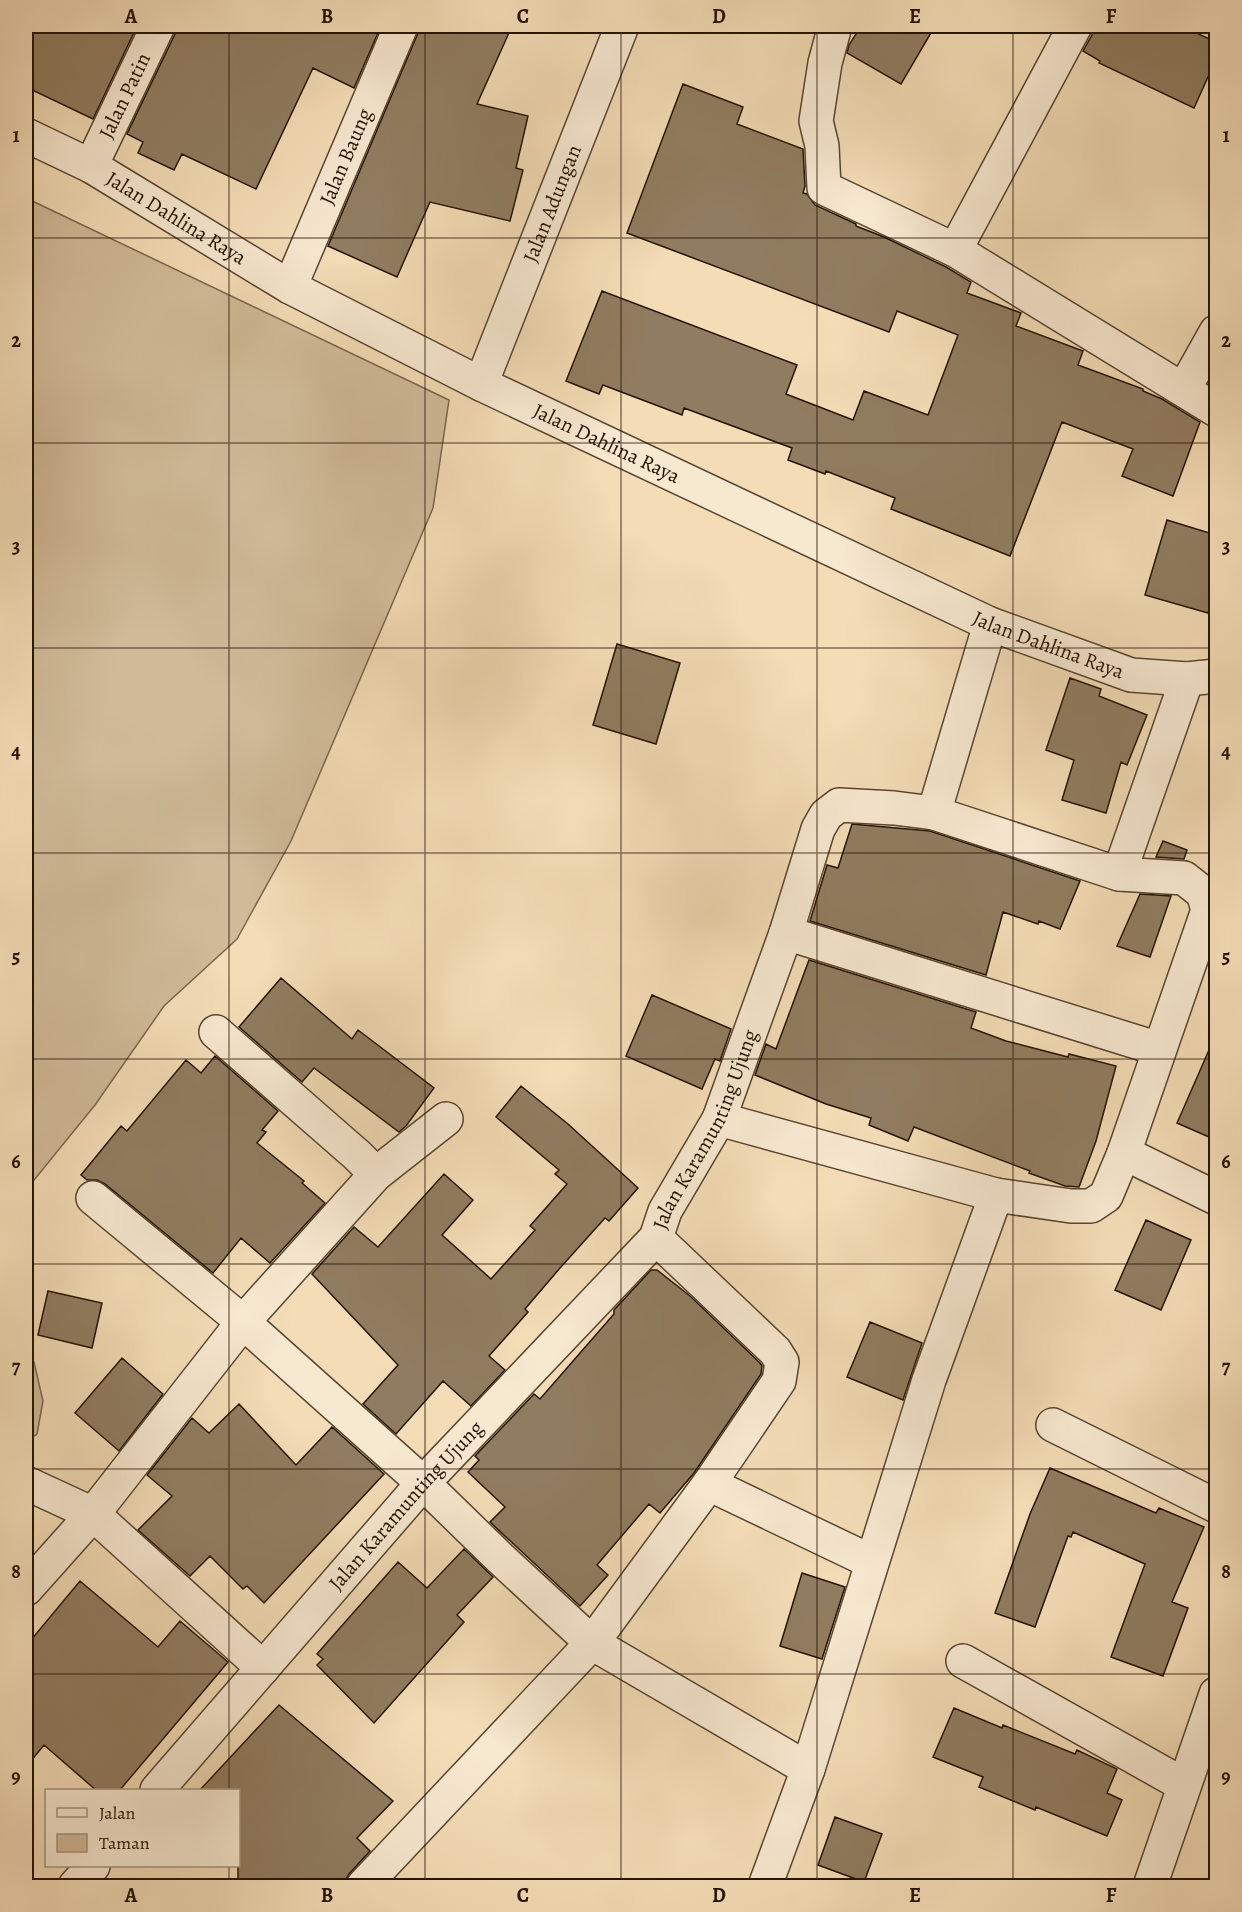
<svg xmlns="http://www.w3.org/2000/svg" width="1242" height="1912" font-family="Alegreya,serif">
	<rect width="100%" height="100%" fill="#f3dcb6"/>
	<filter id="stains"><feTurbulence type="fractalNoise" baseFrequency=".00333" numOctaves="4"/><feColorMatrix values="0 0 0 0 .2 0 0 0 0 .09 0 0 0 0 .02 0 0 0 .5 -.17"/></filter>
	<radialGradient id="worn" r=".72"><stop offset=".6" stop-color="#630" stop-opacity="0"/><stop offset="1" stop-color="#630" stop-opacity=".3"/></radialGradient>
	<path fill="#d0ba98" stroke="#7a664e" stroke-width="1.5" d="M 26,198 L 449,400 L 433,508 L 291,841 L 237,939 L 164,1006 L 95,1105 L 26,1190 Z
		M 26,1351 L 34,1362 L 43,1401 L 37,1434 L 26,1442 Z"/>
	<path fill="#907c60" stroke="#251303" stroke-width="1.5" d="M 26,26 L 137,26 L 93,119 L 26,87 Z
		M 177,26 L 381,26 L 354,88 L 313,68 L 256,189 L 182,154 L 174,170 L 138,153 L 143,142 L 127,134 L 175,34 Z
		M 419,26 L 512,26 L 477,104 L 528,116 L 516,168 L 523,170 L 510,221 L 430,202 L 397,277 L 328,246 L 418,33 Z
		M 861,26 L 935,26 L 901,84 L 847,53 L 849,45 Z
		M 1094,26 L 1181,26 L 1216,42 L 1216,59 L 1194,108 L 1099,63 L 1100,61 L 1083,51 L 1092,35 Z
		M 683,84 L 743,107 L 737,124 L 803,149 L 805,186 L 803,193 L 807,194 L 815,205 L 856,224 L 856,226 L 884,237 L 946,267 L 971,282 L 967,293 L 1021,313 L 1016,326 L 1083,351 L 1078,365 L 1143,389 L 1143,391 L 1162,399 L 1200,422 L 1173,496 L 1122,476 L 1133,449 L 1062,422 L 1010,556 L 891,509 L 895,498 L 826,471 L 825,474 L 788,460 L 792,448 L 684,408 L 682,415 L 603,385 L 599,394 L 566,381 L 602,291 L 797,365 L 786,394 L 853,420 L 864,391 L 928,415 L 958,335 L 897,311 L 889,332 L 627,233 Z
		M 1167,520 L 1216,535 L 1216,583 L 1208,613 L 1145,595 Z
		M 617,644 L 680,663 L 656,744 L 593,725 Z
		M 1070,678 L 1101,689 L 1099,696 L 1147,715 L 1127,765 L 1121,762 L 1106,813 L 1062,800 L 1074,760 L 1046,750 Z
		M 852,824 L 930,831 L 1080,881 L 1060,929 L 1039,921 L 1038,924 L 1003,912 L 986,975 L 810,921 L 827,865 L 838,868 Z
		M 1163,841 L 1187,850 L 1184,859 L 1156,857 Z
		M 1140,894 L 1171,896 L 1150,957 L 1117,946 Z
		M 809,960 L 976,1012 L 971,1028 L 1006,1041 L 1068,1057 L 1069,1054 L 1116,1066 L 1096,1141 L 1079,1187 L 1065,1186 L 1029,1173 L 1030,1171 L 914,1127 L 908,1141 L 869,1125 L 871,1118 L 826,1104 L 755,1075 L 766,1044 L 776,1049 Z
		M 281,978 L 352,1039 L 358,1030 L 434,1088 L 406,1126 L 399,1132 L 314,1068 L 302,1082 L 239,1027 Z
		M 652,995 L 731,1029 L 720,1061 L 715,1059 L 702,1089 L 626,1056 Z
		M 1216,1034 L 1216,1140 L 1177,1123 Z
		M 215,1056 L 278,1111 L 262,1130 L 266,1132 L 257,1143 L 304,1181 L 302,1183 L 325,1203 L 270,1263 L 241,1238 L 213,1273 L 105,1184 L 97,1180 L 87,1180 L 81,1175 L 121,1126 L 127,1131 L 186,1060 L 201,1073 Z
		M 521,1086 L 568,1124 L 638,1188 L 609,1221 L 605,1218 L 560,1268 L 525,1309 L 528,1312 L 489,1356 L 505,1370 L 471,1406 L 443,1381 L 396,1434 L 363,1404 L 398,1365 L 312,1274 L 354,1227 L 378,1247 L 444,1174 L 473,1200 L 442,1235 L 491,1279 L 535,1230 L 530,1226 L 567,1184 L 555,1174 L 559,1170 L 496,1117 Z
		M 1146,1220 L 1191,1240 L 1161,1310 L 1115,1290 Z
		M 651,1270 L 657,1270 L 690,1296 L 760,1363 L 762,1366 L 761,1374 L 694,1473 L 660,1513 L 649,1504 L 597,1565 L 608,1575 L 580,1606 L 490,1522 L 505,1507 L 468,1472 L 479,1460 L 475,1456 L 534,1394 L 540,1399 L 614,1314 L 614,1310 Z
		M 48,1291 L 102,1303 L 92,1348 L 38,1335 Z
		M 870,1322 L 922,1343 L 903,1400 L 847,1377 Z
		M 122,1358 L 163,1394 L 119,1451 L 75,1413 Z
		M 239,1404 L 296,1465 L 332,1427 L 384,1474 L 264,1603 L 247,1586 L 243,1589 L 210,1556 L 190,1576 L 138,1530 L 172,1496 L 147,1475 L 192,1418 L 209,1433 Z
		M 1050,1468 L 1156,1513 L 1159,1508 L 1204,1527 L 1172,1602 L 1188,1608 L 1163,1676 L 1111,1657 L 1145,1564 L 1073,1532 L 1071,1537 L 1068,1536 L 1035,1627 L 995,1613 L 1030,1514 Z
		M 464,1549 L 493,1577 L 457,1615 L 464,1622 L 374,1723 L 317,1665 L 323,1659 L 317,1654 L 398,1562 L 427,1588 Z
		M 802,1573 L 845,1587 L 822,1659 L 780,1646 Z
		M 80,1581 L 158,1647 L 180,1621 L 228,1662 L 119,1791 L 97,1791 L 44,1745 L 26,1767 L 26,1646 Z
		M 279,1705 L 393,1801 L 357,1838 L 370,1851 L 349,1874 L 345,1881 L 345,1887 L 238,1887 L 238,1791 L 199,1791 Z
		M 954,1708 L 1002,1728 L 1003,1725 L 1075,1754 L 1077,1750 L 1117,1769 L 1107,1793 L 1122,1800 L 1107,1836 L 1036,1807 L 1035,1810 L 979,1787 L 983,1777 L 933,1757 Z
		M 835,1817 L 882,1834 L 864,1882 L 818,1865 Z"/>
	<g fill="none" stroke-linecap="round" stroke-linejoin="round">
		<g stroke="#584530" stroke-width="36">
			<g id="minor">
				<path d="M 835,26 L 825,63 L 816,121 L 822,146 L 824,188 L 955,250 L 1216,410"/>
				<path id="s1" d="M 26,135 L 91,166 L 290,287 L 481,384 L 990,624 L 1131,675 L 1187,679 L 1216,676"/>
				<path id="s2" d="M 91,166 L 158,26"/>
				<path d="M 955,250 L 1075,26"/>
				<path id="s3" d="M 290,287 L 401,26"/>
				<path id="s4" d="M 481,384 L 622,26"/>
				<path d="M 1184,389 L 1216,332"/>
				<path d="M 1119,874 L 1187,679"/>
				<path d="M 786,933 L 1159,1049"/>
				<path d="M 216,1032 L 357,1155 L 376,1174 L 243,1322 L 423,1483 L 500,1558 L 592,1643 L 808,1769"/>
				<path d="M 719,1119 L 996,1195 L 1071,1206 L 1091,1206 L 1106,1196 L 1124,1153 L 1208,910 L 1203,893 L 1184,878 L 1119,874 L 934,813"/>
				<path d="M 1124,1153 L 1216,1198"/>
				<path d="M 376,1174 L 446,1119"/>
				<path d="M 1053,1425 L 1216,1506"/>
				<path d="M 26,1483 L 93,1514 L 263,1668"/>
				<path d="M 709,1484 L 872,1562"/>
				<path d="M 26,1589 L 93,1514 L 243,1322 L 93,1198"/>
				<path d="M 963,1661 L 1184,1785"/>
				<path id="s5" d="M 157,1790 L 423,1483 L 656,1238 L 665,1211 L 719,1119 L 786,933 L 818,829 L 826,815 L 839,805 L 894,808 L 934,813 L 990,624"/>
				<path d="M 75,1886 L 93,1866"/>
				<path d="M 363,1886 L 592,1643 L 709,1484 L 779,1381 L 782,1362 L 775,1351 L 656,1238"/>
				<path d="M 765,1886 L 808,1769 L 929,1380 L 996,1195"/>
				<path d="M 1150,1886 L 1216,1694"/>
			</g>
		</g>
		<use href="#minor" stroke="#f7e8d0" stroke-width="33"/>
	</g>
	<path fill="none" stroke="#251303" stroke-width="1.5" stroke-opacity="0.55" d="M 229,26 L 229,1790M 425,26 L 425,1886M 621,26 L 621,1886M 817,26 L 817,1886M 1013,26 L 1013,1886M 26,238 L 1216,238M 26,443 L 1216,443M 26,648 L 1216,648M 26,853 L 1216,853M 26,1059 L 1216,1059M 26,1264 L 1216,1264M 26,1469 L 1216,1469M 26,1674 L 1216,1674M 229,1866 L 229,1886"/>
	<g text-anchor="middle" dominant-baseline="central" stroke-width="6" stroke-linejoin="round" paint-order="stroke">
		<g font-size="21" fill="#251303" stroke="#f7e8d0">
			<text stroke="none"><textPath href="#s2" startOffset="78">Jalan Patin</textPath></text>
			<text stroke="none"><textPath href="#s3" startOffset="142">Jalan Baung</textPath></text>
			<text stroke="none"><textPath href="#s4" startOffset="194">Jalan Adungan</textPath></text>
			<text stroke="none"><textPath href="#s1" startOffset="172">Jalan Dahlina Raya</textPath></text>
			<text stroke="none"><textPath href="#s1" startOffset="658">Jalan Dahlina Raya</textPath></text>
			<text stroke="none"><textPath href="#s1" startOffset="1144">Jalan Dahlina Raya</textPath></text>
			<text stroke="none"><textPath href="#s5" startOffset="864">Jalan Karamunting Ujung</textPath></text>
			<text stroke="none"><textPath href="#s5" startOffset="378">Jalan Karamunting Ujung</textPath></text>
		</g>
	</g>
	<rect width="1242" height="1912" fill="none" stroke="#f3dcb6" stroke-width="66"/>
	<rect x="45" y="1789" width="195" height="78" fill="#f7e8d0" stroke="#a3937e" stroke-width="1.5"/>
	<rect x="57" y="1808" width="30" height="9" fill="#f7e8d0" stroke="#a3937e" stroke-width="1.5"/>
	<text x="99" y="1819" font-size="18" fill="#251303">Jalan</text>
	<rect x="57" y="1834" width="30" height="18" fill="#d0ba98" stroke="#a3937e" stroke-width="1.5"/>
	<text x="99" y="1849" font-size="18" fill="#251303">Taman</text>
	<rect x="33" y="33" width="1176" height="1846" fill="none" stroke="#251303" stroke-width="2"/>
	<g font-size="20" text-anchor="middle" font-weight="bold" fill="#251303">
		<text x="131" y="23">A</text>
		<text x="327" y="23">B</text>
		<text x="523" y="23">C</text>
		<text x="719" y="23">D</text>
		<text x="915" y="23">E</text>
		<text x="1111" y="23">F</text>
		<text x="16" y="142">1</text>
		<text x="1226" y="142">1</text>
		<text x="16" y="347">2</text>
		<text x="1226" y="347">2</text>
		<text x="16" y="553">3</text>
		<text x="1226" y="553">3</text>
		<text x="16" y="758">4</text>
		<text x="1226" y="758">4</text>
		<text x="16" y="963">5</text>
		<text x="1226" y="963">5</text>
		<text x="16" y="1168">6</text>
		<text x="1226" y="1168">6</text>
		<text x="16" y="1373">7</text>
		<text x="1226" y="1373">7</text>
		<text x="16" y="1578">8</text>
		<text x="1226" y="1578">8</text>
		<text x="16" y="1783">9</text>
		<text x="1226" y="1783">9</text>
		<text x="131" y="1902">A</text>
		<text x="327" y="1902">B</text>
		<text x="523" y="1902">C</text>
		<text x="719" y="1902">D</text>
		<text x="915" y="1902">E</text>
		<text x="1111" y="1902">F</text>
	</g>
	<rect width="100%" height="100%" filter="url(#stains)"/>
	<rect width="100%" height="100%" fill="url(#worn)"/>
</svg>
